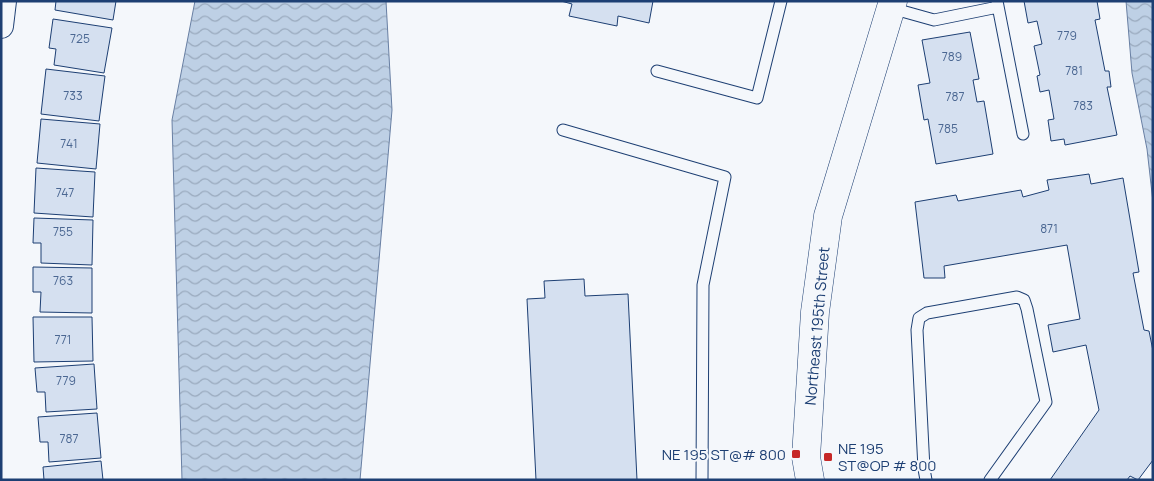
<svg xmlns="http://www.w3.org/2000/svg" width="1154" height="481" font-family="Manrope,sans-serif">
	<defs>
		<pattern id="water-waves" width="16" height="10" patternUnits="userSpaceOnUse" patternTransform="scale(1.25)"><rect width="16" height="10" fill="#bed0e5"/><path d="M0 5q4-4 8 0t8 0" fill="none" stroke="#9aaabe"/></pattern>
	</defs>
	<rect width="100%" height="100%" fill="#f4f7fb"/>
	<path fill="url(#water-waves)" stroke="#687fa3" d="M 195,1 L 386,1 L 392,110 L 360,480 L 182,480 L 172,120 Z
		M 1126,1 L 1153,1 L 1153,202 L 1147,149 L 1132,73 Z"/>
	<path fill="#d5e0f0" stroke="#1d3f73" d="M 56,1 L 116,1 L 113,20 L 55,10 Z
		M 561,1 L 653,1 L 649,23 L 618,16 L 617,26 L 569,16 L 572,4 Z
		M 1024,1 L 1097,1 L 1100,19 L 1095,20 L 1105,71 L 1109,71 L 1111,87 L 1107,87 L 1117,135 L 1065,145 L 1064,139 L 1051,141 L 1048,120 L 1054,119 L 1049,90 L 1040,92 L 1037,76 L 1040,75 L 1034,46 L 1042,44 L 1037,21 L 1028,23 Z
		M 53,19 L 112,28 L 104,73 L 54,65 L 56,49 L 49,48 Z
		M 970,32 L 979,79 L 973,80 L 977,102 L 984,101 L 993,154 L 936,164 L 928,119 L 924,120 L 918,85 L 930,83 L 922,40 Z
		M 46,69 L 105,76 L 99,121 L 41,114 Z
		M 41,119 L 100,124 L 96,169 L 37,163 Z
		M 36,168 L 95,172 L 93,217 L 34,213 Z
		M 1089,174 L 1091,184 L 1123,178 L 1139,272 L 1133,273 L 1144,330 L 1149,331 L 1153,351 L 1153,460 L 1138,480 L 1130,476 L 1127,480 L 1050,480 L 1099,410 L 1086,345 L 1053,352 L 1048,325 L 1080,319 L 1067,245 L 944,266 L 945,278 L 924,278 L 915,202 L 956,195 L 958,201 L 1021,190 L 1023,197 L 1049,190 L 1047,180 Z
		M 34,218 L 93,220 L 92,265 L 41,263 L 41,243 L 33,243 Z
		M 33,267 L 92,268 L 92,313 L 40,312 L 41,292 L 33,292 Z
		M 584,279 L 585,296 L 628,294 L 637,480 L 536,480 L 527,299 L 545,298 L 544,281 Z
		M 33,317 L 92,317 L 93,361 L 34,362 Z
		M 94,364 L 97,409 L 46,412 L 45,392 L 37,392 L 35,368 Z
		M 97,413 L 101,458 L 49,462 L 48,442 L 40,442 L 38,417 Z
		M 101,461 L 103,480 L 44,480 L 43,467 Z"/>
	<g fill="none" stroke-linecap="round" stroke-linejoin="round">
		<g stroke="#1d3f73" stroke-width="13">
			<path id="service" d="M 997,1 L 1023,134
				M 891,8 L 934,20 L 998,7
				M 657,71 L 757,98 L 781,1
				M 563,130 L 725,177 L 703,285 L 702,480
				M 926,480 L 924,469 L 917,330 L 919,318 L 927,313 L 1017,297 L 1024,300 L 1027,309 L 1046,402 L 990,480"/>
		</g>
		<g stroke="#1d3f73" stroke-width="26">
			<path id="minor" d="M 1,26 L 4,1"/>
		</g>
		<g stroke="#1d3f73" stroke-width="29">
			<path id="tertiary" d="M 810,480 L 806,457 L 815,312 L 828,216 L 893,1"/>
		</g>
		<use href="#service" stroke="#f4f7fb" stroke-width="11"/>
		<use href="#minor" stroke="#f4f7fb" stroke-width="24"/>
		<use href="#tertiary" stroke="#f4f7fb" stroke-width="28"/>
	</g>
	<g fill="#c62828" stroke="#f4f7fb" stroke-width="2">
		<rect x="791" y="449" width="10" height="10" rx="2.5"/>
		<rect x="823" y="452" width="10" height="10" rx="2.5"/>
	</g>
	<g text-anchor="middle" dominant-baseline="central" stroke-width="4" stroke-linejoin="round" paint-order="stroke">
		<g font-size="12" fill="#4b6792">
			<text x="1067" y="35">779</text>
			<text x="80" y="38">725</text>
			<text x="952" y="56">789</text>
			<text x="1074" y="70">781</text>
			<text x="73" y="95">733</text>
			<text x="955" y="96">787</text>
			<text x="1083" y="105">783</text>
			<text x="948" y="128">785</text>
			<text x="69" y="143">741</text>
			<text x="65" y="192">747</text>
			<text x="1049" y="228">871</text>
			<text x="63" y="231">755</text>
			<text x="63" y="280">763</text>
			<text x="63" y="339">771</text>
			<text x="66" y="380">779</text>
			<text x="69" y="438">787</text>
		</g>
		<g font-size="15" fill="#1d3f73" stroke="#f4f7fb">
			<text transform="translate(817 326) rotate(-85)">Northeast 195th Street</text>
		</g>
		<g font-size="15" fill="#1d3f73" stroke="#f4f7fb" text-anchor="start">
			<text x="838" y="448">NE 195<tspan x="838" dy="17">ST@OP # 800</tspan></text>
			<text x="786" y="454" text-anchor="end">NE 195 ST@# 800</text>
		</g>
	</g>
	<rect width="1154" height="481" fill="none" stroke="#1d3f73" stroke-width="5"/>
</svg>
